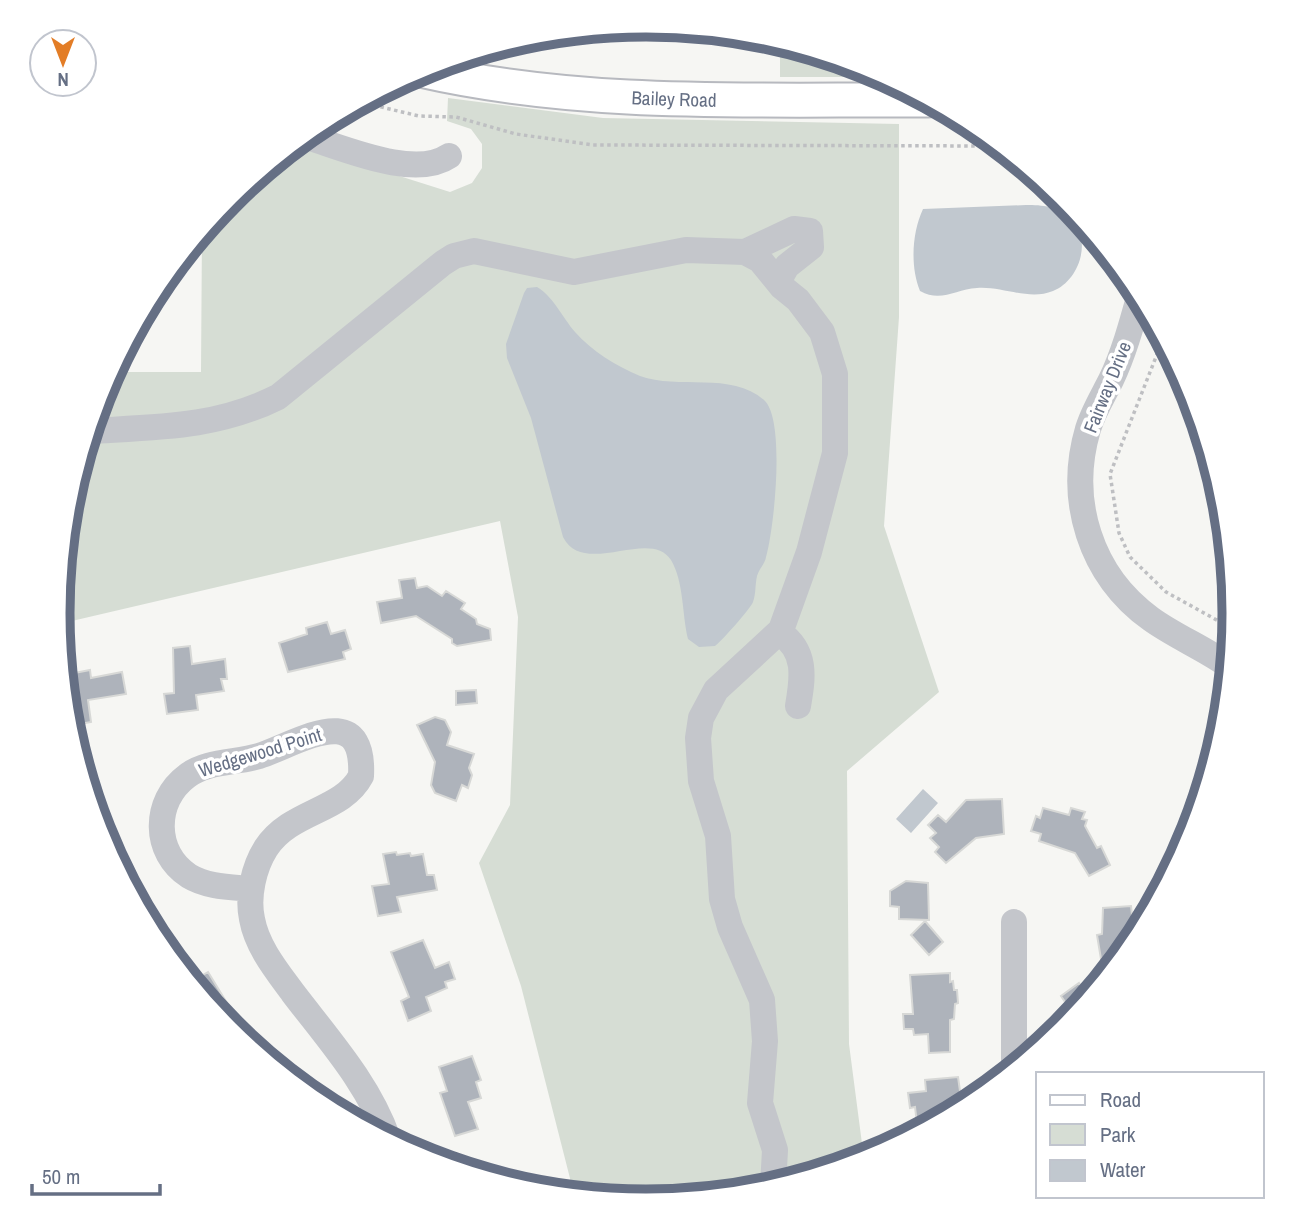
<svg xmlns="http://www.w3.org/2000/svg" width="1292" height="1226" font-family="'Archivo Narrow',sans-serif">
	<rect width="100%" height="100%" fill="#f6f6f3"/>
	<path fill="#d6ddd4" d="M 780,42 L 872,69 L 886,77 L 780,77 Z
		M 448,98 L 603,118 L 899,124 L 899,317 L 884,526 L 939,692 L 847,771 L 849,1044 L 864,1159 L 760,1190 L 646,1201 L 574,1194 L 521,986 L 479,863 L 510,805 L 518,617 L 500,521 L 59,624 L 69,498 L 102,387 L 111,372 L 201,372 L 202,231 L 230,197 L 295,143 L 450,192 L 472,183 L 482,168 L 482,144 L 471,129 L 447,121 Z"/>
	<path fill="#c1c8cf" d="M 1026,205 C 1042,205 1059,206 1071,219 C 1093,240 1079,281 1053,291 C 1029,301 1002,286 977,288 C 956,289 941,303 920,291 C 910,266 912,233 923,209 Z
		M 537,287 C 552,295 563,318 575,332 C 592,351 616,366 640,376 C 678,390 731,371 764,400 C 786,419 774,530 766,557 C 765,564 759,569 757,576 C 755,585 756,594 753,602 C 751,608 720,643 715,646 L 699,647 L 688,639 C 682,614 684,582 671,560 C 650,527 584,578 563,537 L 531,418 L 507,358 L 506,344 L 524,293 L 527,288 Z
		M 923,789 L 938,803 L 911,833 L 896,819 Z"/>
	<path fill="#aeb3bb" stroke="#d7d8d6" stroke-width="2" d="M 415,578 L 417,588 L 427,586 L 442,596 L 446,591 L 465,603 L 461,609 L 476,619 L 477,624 L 490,629 L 491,640 L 457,646 L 452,643 L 452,639 L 416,616 L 381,623 L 377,602 L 402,598 L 399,580 Z
		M 327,622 L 331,634 L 345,630 L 351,649 L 343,652 L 345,659 L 288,672 L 279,643 L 307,634 L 306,628 Z
		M 190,646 L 192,664 L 225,659 L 227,679 L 221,679 L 224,691 L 196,695 L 198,710 L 167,714 L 164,694 L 174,693 L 173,648 Z
		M 90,670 L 91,678 L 122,672 L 126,694 L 88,700 L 91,722 L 69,726 L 64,675 Z
		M 476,690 L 477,703 L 456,705 L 456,691 Z
		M 435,717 L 445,720 L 451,732 L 447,745 L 474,754 L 469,768 L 472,775 L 468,788 L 462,785 L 456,801 L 435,793 L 431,785 L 435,762 L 417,725 Z
		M 1002,799 L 1004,834 L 976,838 L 946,863 L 935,852 L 939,847 L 930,838 L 936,833 L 928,825 L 938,815 L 946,822 L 966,800 Z
		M 1043,808 L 1069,815 L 1071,808 L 1085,812 L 1082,819 L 1087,820 L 1085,826 L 1097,848 L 1101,846 L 1110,865 L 1089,876 L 1075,853 L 1039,841 L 1041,834 L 1031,831 L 1036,816 L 1040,818 Z
		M 396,852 L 397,855 L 410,853 L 411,856 L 423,854 L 427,875 L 434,875 L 437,890 L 397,897 L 401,912 L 378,916 L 372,886 L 389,884 L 383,854 Z
		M 906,881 L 928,883 L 929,920 L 899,919 L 899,907 L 890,906 L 890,891 Z
		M 1131,906 L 1132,915 L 1143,914 L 1144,924 L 1141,930 L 1133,930 L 1136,938 L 1116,964 L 1102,965 L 1097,935 L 1102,934 L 1103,908 Z
		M 925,921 L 943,942 L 929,955 L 911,935 Z
		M 423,940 L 435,968 L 449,962 L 455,979 L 445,982 L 447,988 L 426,997 L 431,1011 L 408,1021 L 401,1001 L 409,997 L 391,952 Z
		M 208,972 L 249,1039 L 245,1041 L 230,1029 L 191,982 Z
		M 950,973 L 950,982 L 953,981 L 954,990 L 957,990 L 958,1003 L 955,1004 L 954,1019 L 950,1020 L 950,1052 L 929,1053 L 928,1034 L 914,1035 L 913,1029 L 904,1029 L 903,1014 L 913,1014 L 910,975 Z
		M 1079,983 L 1088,997 L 1074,1015 L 1061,996 Z
		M 472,1056 L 481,1080 L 476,1082 L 481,1098 L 468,1102 L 478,1129 L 455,1136 L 440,1093 L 447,1091 L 439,1067 Z
		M 958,1077 L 962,1105 L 956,1105 L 956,1111 L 918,1132 L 915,1107 L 910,1108 L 908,1093 L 926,1091 L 925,1080 Z"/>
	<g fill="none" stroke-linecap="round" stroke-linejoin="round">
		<g stroke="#b7b9bf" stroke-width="37">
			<g id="major">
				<path id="s1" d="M 420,70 C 587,108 758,99 928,100"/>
			</g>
		</g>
		<path stroke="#bebfc2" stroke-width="3.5" stroke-dasharray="3.5 3.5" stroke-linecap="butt" d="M 360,102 L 419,116 L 456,117 L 516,134 L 593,145 L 1000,146
			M 1163,339 L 1110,474 L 1119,533 L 1130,557 L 1166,592 L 1233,629"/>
		<path stroke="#c4c6cb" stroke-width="26" d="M 304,136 C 342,147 414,180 449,156
			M 745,252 L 794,229 L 810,231 L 811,247 L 787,266 L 778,282
			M 1140,294 C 1132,323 1124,353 1111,380 C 1103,396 1093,412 1088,429 C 1067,500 1090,575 1151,619 C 1176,637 1204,648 1229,666
			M 89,431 C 157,427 216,428 278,397 L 443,263 L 454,256 L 474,251 L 574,272 L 686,250 L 745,252 L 760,260 L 782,287 L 798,300 L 822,332 L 835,374 L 835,453 L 809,552 L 781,630 L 716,690 L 701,718 L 698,738 L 701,781 L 718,836 L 722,899 L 730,927 L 762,1000 L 765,1041 L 760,1103 L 775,1150 L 773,1186
			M 779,632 C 807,651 803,677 798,706
			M 251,889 C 230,887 207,887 189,876 C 153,853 153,801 187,776 C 206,761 236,763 259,756 C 297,744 365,697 361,776 C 342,812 291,810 266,848 C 254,867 247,896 252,919 C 257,947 277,971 293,993 C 328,1039 369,1084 388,1139
			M 1014,1069 L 1014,922"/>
		<use href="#major" stroke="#fff" stroke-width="33"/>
	</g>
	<g text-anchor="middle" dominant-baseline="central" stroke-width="7" stroke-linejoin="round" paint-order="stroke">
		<g font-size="19" fill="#656f84" stroke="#fff">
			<text stroke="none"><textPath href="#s1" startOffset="256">Bailey Road</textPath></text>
			<text transform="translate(1107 387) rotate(-68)">Fairway Drive</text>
			<text transform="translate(260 752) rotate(-17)">Wedgewood Point</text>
		</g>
	</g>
	<path d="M0 0H1292V1226H0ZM70 613a576 576 0 1 1 1152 0a576 576 0 1 1-1152 0Z" fill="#fff" fill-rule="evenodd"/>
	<path fill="none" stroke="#656f84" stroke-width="9" d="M70 613a576 576 0 1 1 1152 0a576 576 0 1 1-1152 0Z"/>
	<rect x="1036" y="1072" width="228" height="126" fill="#ffffff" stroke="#c1c5ce" stroke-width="2"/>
	<rect x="1050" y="1095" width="35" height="10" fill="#ffffff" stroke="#c1c5ce" stroke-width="2"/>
	<text x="1100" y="1107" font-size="21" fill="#656f84">Road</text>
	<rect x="1050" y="1124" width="35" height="21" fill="#d6ddd4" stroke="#c1c5ce" stroke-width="2"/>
	<text x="1100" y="1142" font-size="21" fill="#656f84">Park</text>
	<rect x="1050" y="1160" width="35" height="21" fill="#c1c8cf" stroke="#c1c5ce" stroke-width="2"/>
	<text x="1100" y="1177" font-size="21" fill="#656f84">Water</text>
	<g transform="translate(63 63) rotate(180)"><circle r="33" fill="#ffffff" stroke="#c1c5ce" stroke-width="2"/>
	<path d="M0-5L12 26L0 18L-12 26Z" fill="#e37d26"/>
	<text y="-10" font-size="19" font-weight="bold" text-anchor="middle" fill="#656f84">N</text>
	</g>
	<path d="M32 1184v10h128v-10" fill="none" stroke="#656f84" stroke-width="3.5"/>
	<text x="42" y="1184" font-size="21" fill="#656f84" stroke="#ffffff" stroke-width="5" paint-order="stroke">50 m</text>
</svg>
